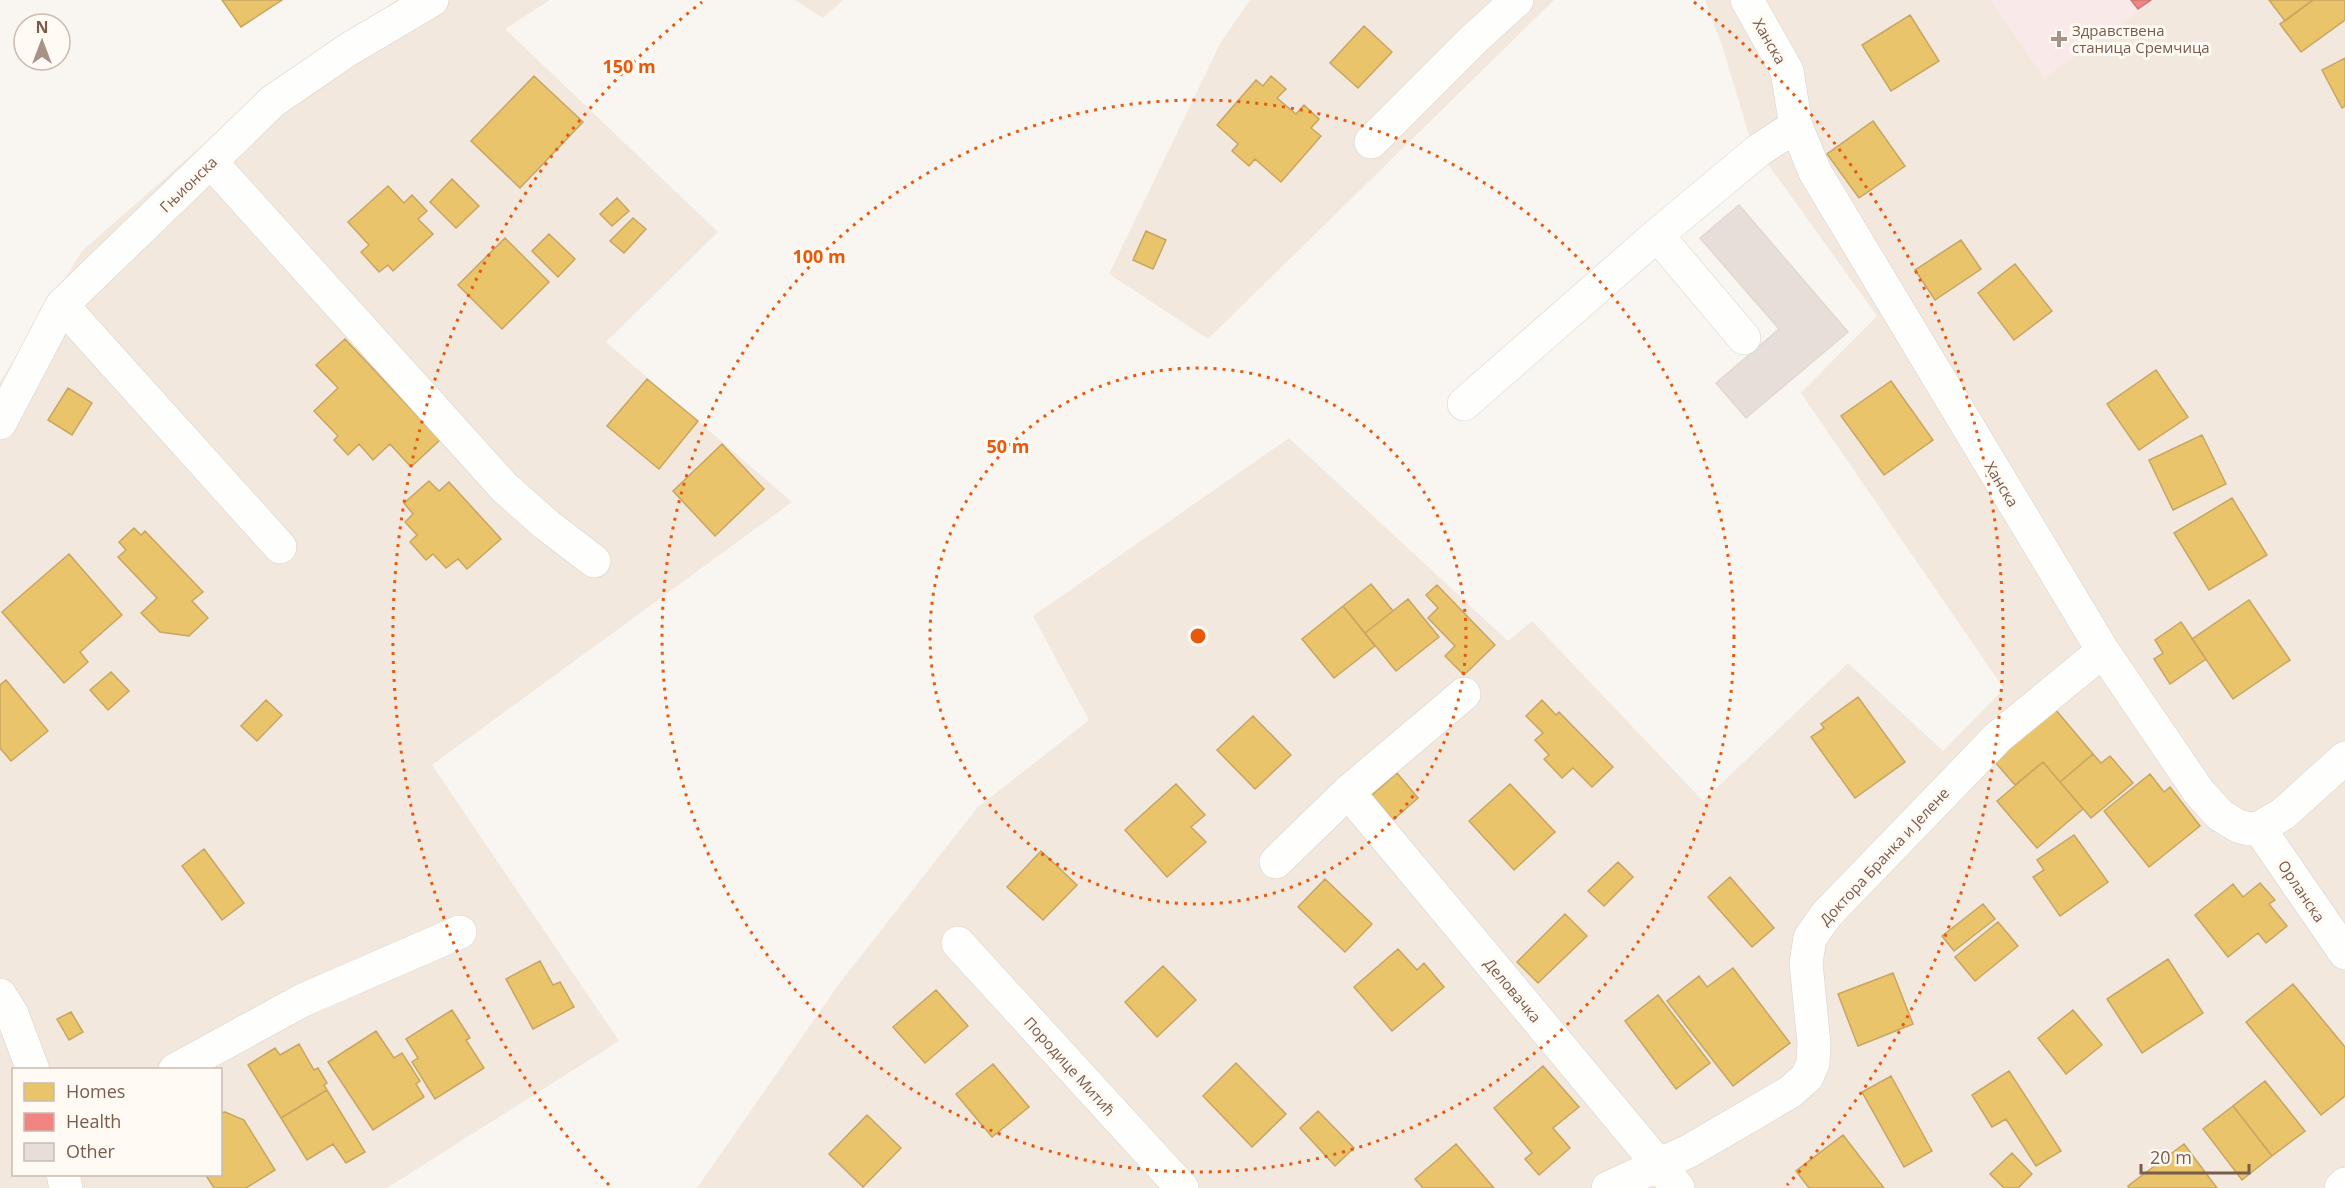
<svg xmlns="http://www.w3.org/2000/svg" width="2345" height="1188" font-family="'Open Sans',sans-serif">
	<rect width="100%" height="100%" fill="#f9f5f0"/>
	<path fill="#f2e8de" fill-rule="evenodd" d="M 397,0 L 550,0 L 505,29 L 718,232 L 606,342 L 792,502 L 432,765 L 619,1041 L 387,1188 L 0,1188 L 0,382 L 82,251 L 270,86 ZM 14,1070 L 220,1070 L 220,1174 L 14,1174 Z
		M 795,0 L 843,0 L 823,18 Z
		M 1250,0 L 1554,0 L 1208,339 L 1109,274 L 1221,42 Z
		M 1705,0 L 2345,0 L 2345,1188 L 697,1188 L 839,984 L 977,808 L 1089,720 L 1033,616 L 1289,438 L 1508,641 L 1532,621 L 1703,801 L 1848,663 L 1943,751 L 2004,689 L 1801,393 L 1877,316 L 1750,139 L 1723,48 Z"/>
	<path fill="#fae9e9" d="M 1991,0 L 2155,0 L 2044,78 Z"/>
	<path fill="#e9c46a" stroke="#c8a561" stroke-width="1.5" d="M 222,0 L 282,0 L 241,27 Z
		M 2269,0 L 2313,0 L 2285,21 Z
		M 2313,0 L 2345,0 L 2345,20 L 2301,52 L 2280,24 Z
		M 1910,15 L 1939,61 L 1891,91 L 1862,45 Z
		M 1364,26 L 1392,52 L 1358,88 L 1330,63 Z
		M 2345,58 L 2345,106 L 2342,108 L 2322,70 Z
		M 534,76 L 583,122 L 520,188 L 471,141 Z
		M 1271,76 L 1286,89 L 1277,98 L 1296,114 L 1304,105 L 1319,119 L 1311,128 L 1321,136 L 1281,182 L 1255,159 L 1249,166 L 1232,151 L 1238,144 L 1217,125 L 1256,80 L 1263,86 Z
		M 1873,121 L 1905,166 L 1859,198 L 1827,154 Z
		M 452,179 L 479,206 L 456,228 L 430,202 Z
		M 388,186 L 404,203 L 412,195 L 427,211 L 418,219 L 433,234 L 393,271 L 388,265 L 379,272 L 361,252 L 369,245 L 348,222 Z
		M 617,198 L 629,211 L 612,226 L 600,214 Z
		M 633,218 L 646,229 L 624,253 L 610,241 Z
		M 1146,231 L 1166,240 L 1153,269 L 1133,260 Z
		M 549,234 L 575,259 L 558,277 L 532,251 Z
		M 505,238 L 549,282 L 502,329 L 458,285 Z
		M 1961,240 L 1981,269 L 1935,300 L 1915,270 Z
		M 2015,264 L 2052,311 L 2014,340 L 1978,293 Z
		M 345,339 L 440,440 L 411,467 L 390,444 L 373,460 L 359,444 L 348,455 L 334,440 L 338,436 L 314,411 L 338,388 L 316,365 Z
		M 2156,370 L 2188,417 L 2139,450 L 2107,404 Z
		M 647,379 L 698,421 L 659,469 L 607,426 Z
		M 1891,381 L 1933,440 L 1884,475 L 1841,416 Z
		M 68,388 L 92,403 L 72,435 L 48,420 Z
		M 2202,435 L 2226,484 L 2173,510 L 2149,460 Z
		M 722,444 L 764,489 L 715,536 L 673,491 Z
		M 429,481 L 439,491 L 449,482 L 501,539 L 467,569 L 458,559 L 446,568 L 433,554 L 426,560 L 410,542 L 417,535 L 405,522 L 413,514 L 404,503 Z
		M 2232,498 L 2267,555 L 2209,590 L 2174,533 Z
		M 134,528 L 141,535 L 145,531 L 203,592 L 192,601 L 208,618 L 189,636 L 160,632 L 141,613 L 157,598 L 118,557 L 126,550 L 119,542 Z
		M 69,554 L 122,615 L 80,652 L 88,662 L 64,683 L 2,612 Z
		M 1371,584 L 1393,611 L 1365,633 L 1343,606 Z
		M 1437,585 L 1495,645 L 1464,675 L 1445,656 L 1455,646 L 1428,618 L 1438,608 L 1426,595 Z
		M 1408,599 L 1439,637 L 1396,671 L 1365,633 Z
		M 2249,600 L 2290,660 L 2233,699 L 2192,639 Z
		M 1343,606 L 1375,646 L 1334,678 L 1302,639 Z
		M 2181,622 L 2206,659 L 2170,684 L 2154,659 L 2163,653 L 2155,640 Z
		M 111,672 L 129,691 L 108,710 L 90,690 Z
		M 6,680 L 48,731 L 11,761 L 0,748 L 0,685 Z
		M 1858,697 L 1905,762 L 1855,798 L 1811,737 L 1824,728 L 1821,724 Z
		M 266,700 L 282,715 L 257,741 L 241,726 Z
		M 1542,700 L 1556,715 L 1559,712 L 1613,767 L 1592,787 L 1573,768 L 1562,778 L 1544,759 L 1549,755 L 1535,740 L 1543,733 L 1526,716 Z
		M 2055,709 L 2093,754 L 2060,782 L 2043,762 L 2015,785 L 1994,761 Z
		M 1253,716 L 1291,755 L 1255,789 L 1217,750 Z
		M 2093,754 L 2101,763 L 2110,756 L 2133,783 L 2091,818 L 2060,782 Z
		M 2043,762 L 2083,809 L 2037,848 L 1997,801 Z
		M 1397,773 L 1418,798 L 1393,820 L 1372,795 Z
		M 2150,774 L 2164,792 L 2170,787 L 2200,826 L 2149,867 L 2104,811 Z
		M 1176,784 L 1205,815 L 1191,827 L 1206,842 L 1167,877 L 1125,830 Z
		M 1510,784 L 1555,832 L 1514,870 L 1469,821 Z
		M 2074,835 L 2108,882 L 2060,916 L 2033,877 L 2044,870 L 2037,860 Z
		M 204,849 L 244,903 L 222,920 L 182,866 Z
		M 1041,851 L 1077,885 L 1043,920 L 1007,887 Z
		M 1618,862 L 1633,877 L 1604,906 L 1588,891 Z
		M 1730,877 L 1774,928 L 1752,947 L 1708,897 Z
		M 1325,879 L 1372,924 L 1345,952 L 1298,907 Z
		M 2260,883 L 2275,900 L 2269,904 L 2287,926 L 2266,943 L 2258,933 L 2228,957 L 2195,915 L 2233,884 L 2243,897 Z
		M 1983,904 L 1995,919 L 1954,951 L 1942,936 Z
		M 1565,914 L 1587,936 L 1538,983 L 1517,962 Z
		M 1998,922 L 2018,946 L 1975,981 L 1955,957 Z
		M 1398,949 L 1417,970 L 1424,963 L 1444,987 L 1392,1031 L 1354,987 Z
		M 2168,959 L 2203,1013 L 2142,1053 L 2107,999 Z
		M 540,961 L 553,985 L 560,982 L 574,1007 L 533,1029 L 506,979 Z
		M 1163,966 L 1196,1000 L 1157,1037 L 1125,1002 Z
		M 1733,968 L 1790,1043 L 1733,1086 L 1667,1001 L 1699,976 L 1707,987 Z
		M 1893,973 L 1913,1024 L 1858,1046 L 1838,994 Z
		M 2293,984 L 2345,1047 L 2345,1096 L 2321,1115 L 2246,1022 Z
		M 936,990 L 968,1026 L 925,1063 L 893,1027 Z
		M 1658,995 L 1710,1063 L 1676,1089 L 1625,1021 Z
		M 452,1010 L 470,1038 L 466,1040 L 484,1068 L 435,1099 L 412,1062 L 418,1058 L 406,1039 Z
		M 2073,1010 L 2102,1045 L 2066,1074 L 2038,1038 Z
		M 71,1012 L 83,1032 L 69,1040 L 57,1019 Z
		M 376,1031 L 394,1058 L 402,1053 L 420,1081 L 416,1084 L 424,1097 L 373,1130 L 328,1062 Z
		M 299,1044 L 314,1070 L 318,1068 L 327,1083 L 324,1085 L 327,1090 L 281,1118 L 248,1065 L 275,1048 L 280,1055 Z
		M 1236,1063 L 1286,1114 L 1252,1147 L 1203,1096 Z
		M 993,1064 L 1029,1107 L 992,1137 L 956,1094 Z
		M 1543,1066 L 1579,1107 L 1553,1128 L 1570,1148 L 1539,1175 L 1525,1159 L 1532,1153 L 1494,1108 Z
		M 2009,1071 L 2061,1151 L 2036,1166 L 2006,1119 L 1992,1127 L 1972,1095 Z
		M 1891,1076 L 1932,1151 L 1904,1167 L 1862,1092 Z
		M 2265,1081 L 2305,1131 L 2272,1156 L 2233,1106 Z
		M 327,1090 L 365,1152 L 346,1163 L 333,1144 L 307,1160 L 281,1118 Z
		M 2233,1106 L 2272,1156 L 2242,1180 L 2203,1129 Z
		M 1318,1111 L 1354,1148 L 1335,1166 L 1300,1128 Z
		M 225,1112 L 244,1120 L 275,1170 L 246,1188 L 214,1188 L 205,1174 L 220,1174 L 220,1113 Z
		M 867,1115 L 901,1148 L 863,1187 L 829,1154 Z
		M 1843,1135 L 1884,1188 L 1809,1188 L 1796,1171 Z
		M 1456,1144 L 1494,1188 L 1423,1188 L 1415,1179 Z
		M 2184,1144 L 2217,1188 L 2129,1188 L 2128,1186 Z
		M 2012,1153 L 2032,1174 L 2018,1188 L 2004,1188 L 1990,1174 Z"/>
	<path fill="#f28482" stroke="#ce7872" stroke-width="1.5" d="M 2131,0 L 2151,0 L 2138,9 Z"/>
	<path fill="#e6ded7" stroke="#e2d8d2" stroke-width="1.5" d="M 1739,205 L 1848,332 L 1746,418 L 1716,383 L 1779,329 L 1700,238 Z"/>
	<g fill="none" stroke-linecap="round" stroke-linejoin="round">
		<g stroke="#d7d1cb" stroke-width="34">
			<path id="minor" d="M 1747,0 L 1787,71 L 1796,126 L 1815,172 L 2103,651 L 2199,792 L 2220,815 L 2238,826 L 2249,829 L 2259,828 L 2283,814 L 2345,758
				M 1371,142 L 1474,39 L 1517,0
				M 211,162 L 505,488 L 547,525 L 594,561
				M 1657,235 L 1744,338
				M 62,305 L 280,547
				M 1464,404 L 1657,235 L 1759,150 L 1796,126
				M 0,423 L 62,305 L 273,101 L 349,49 L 432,0
				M 1348,792 L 1678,1188
				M 2259,828 L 2345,953
				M 1276,862 L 1348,792 L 1464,694
				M 958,943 L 1182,1188
				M 0,995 L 12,1014 L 33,1070
				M 175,1070 L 303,1000 L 460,932
				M 63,1174 L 66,1188
				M 1608,1188 L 1689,1151 L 1790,1092 L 1807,1077 L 1813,1063 L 1814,1044 L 1806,963 L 1810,938 L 1826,915 L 1998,737 L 2103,651
				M 2341,1188 L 2345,1184"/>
		</g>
		<use href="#minor" stroke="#fefefd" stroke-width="33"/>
	</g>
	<g fill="none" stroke="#e8590c" stroke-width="3" stroke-dasharray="3 6">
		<circle cx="1198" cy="636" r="268"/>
		<circle cx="1198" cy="636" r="536"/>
		<path d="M609 1185A805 805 0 0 1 702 2M1694 2A805 805 0 0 1 1787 1185"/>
	</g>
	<path fill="#a69286" stroke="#fffaf3" stroke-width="2" d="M2056 30h6v6h6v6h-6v6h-6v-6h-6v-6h6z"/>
	<g text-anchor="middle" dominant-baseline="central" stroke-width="6" stroke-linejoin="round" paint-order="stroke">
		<g font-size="15" fill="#7a5c4d" stroke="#fffaf3" text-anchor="start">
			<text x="2072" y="30">Здравствена<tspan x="2072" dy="17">станица Сремчица</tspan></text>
		</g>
		<g font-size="15" fill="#7a5c4d" stroke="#fffaf3">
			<text transform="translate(1770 41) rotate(60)">Ханска</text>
			<text transform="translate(188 184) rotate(-44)">Гњионска</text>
			<text transform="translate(2002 484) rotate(59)">Ханска</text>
			<text transform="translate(1884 856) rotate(-47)">Доктора Бранка и Јелене</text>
			<text transform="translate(2302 891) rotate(56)">Орланска</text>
			<text transform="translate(1513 990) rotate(50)">Деловачка</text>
			<text transform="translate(1070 1066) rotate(48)">Породице Митић</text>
		</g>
	</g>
	<circle cx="1198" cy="636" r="9" fill="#e8590c" stroke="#fffaf3" stroke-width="3"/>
	<g font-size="18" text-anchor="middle" font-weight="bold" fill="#e8590c" stroke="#fffaf3" stroke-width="6" stroke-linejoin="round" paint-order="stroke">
		<text x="629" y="73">150 m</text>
		<text x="819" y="263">100 m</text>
		<text x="1008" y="453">50 m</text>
	</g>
	<rect x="12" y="1068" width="210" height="108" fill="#fffaf3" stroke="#cabbb1" stroke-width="1.5"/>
	<rect x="24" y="1083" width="30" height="18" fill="#e9c46a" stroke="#cabbb1" stroke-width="1.5"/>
	<text x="66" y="1098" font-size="18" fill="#7a5c4d">Homes</text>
	<rect x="24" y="1113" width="30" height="18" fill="#f28482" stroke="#cabbb1" stroke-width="1.5"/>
	<text x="66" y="1128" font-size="18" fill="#7a5c4d">Health</text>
	<rect x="24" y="1143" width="30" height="18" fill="#e6ded7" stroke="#cabbb1" stroke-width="1.5"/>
	<text x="66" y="1158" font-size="18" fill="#7a5c4d">Other</text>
	<g transform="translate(42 42)"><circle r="28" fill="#fffaf3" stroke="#cabbb1" stroke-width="1.5"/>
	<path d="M0-4.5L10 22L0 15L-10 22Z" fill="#a69286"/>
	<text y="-9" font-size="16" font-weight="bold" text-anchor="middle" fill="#7a5c4d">N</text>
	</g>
	<path d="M2141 1164v9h108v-9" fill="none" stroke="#7a5c4d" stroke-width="3"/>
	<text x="2150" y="1164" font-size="18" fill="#7a5c4d" stroke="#fffaf3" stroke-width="4.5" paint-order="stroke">20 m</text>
</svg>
